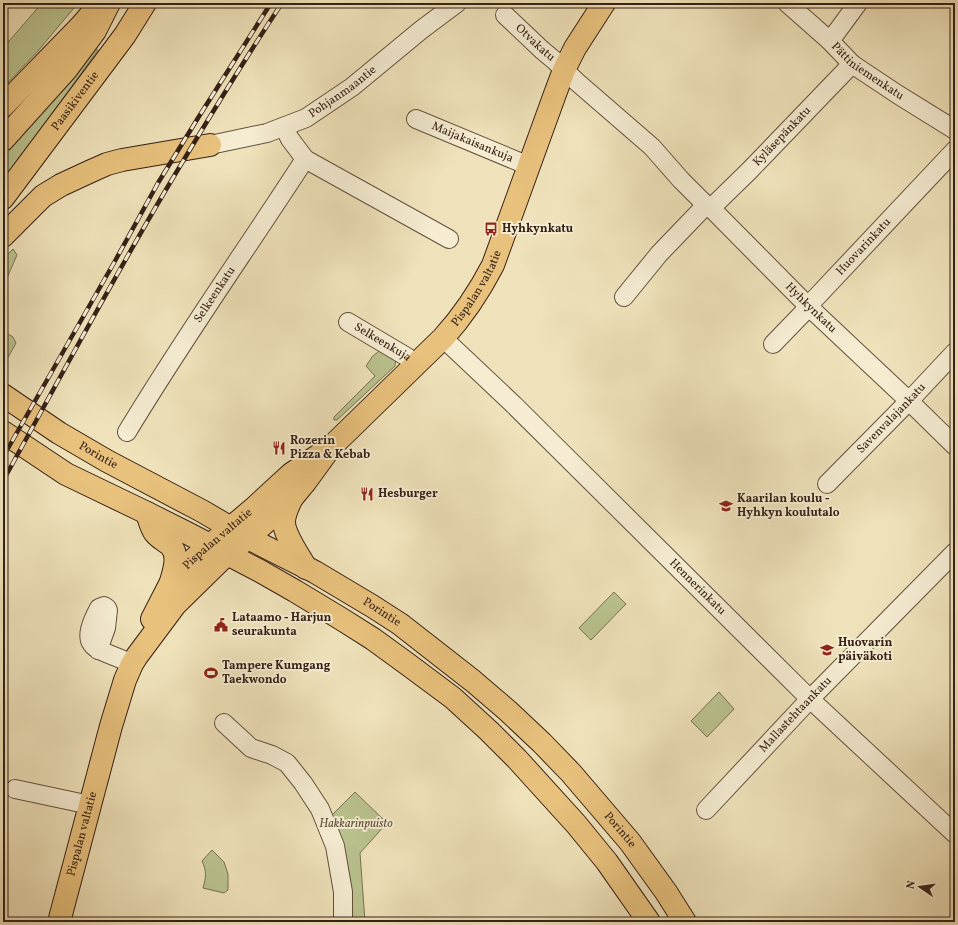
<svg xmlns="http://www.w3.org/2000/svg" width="958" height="925" font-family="Vollkorn,serif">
	<rect width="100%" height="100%" fill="#efe2ba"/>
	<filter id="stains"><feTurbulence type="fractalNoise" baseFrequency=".005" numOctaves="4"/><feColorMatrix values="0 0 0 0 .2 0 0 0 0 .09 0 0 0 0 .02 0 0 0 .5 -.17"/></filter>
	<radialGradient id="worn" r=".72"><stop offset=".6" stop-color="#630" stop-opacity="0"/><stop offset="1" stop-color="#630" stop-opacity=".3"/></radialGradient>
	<path fill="#bac38f" stroke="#787252" d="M 42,3 L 78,3 L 38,51 L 3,88 L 3,48 Z
		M 93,47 L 98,50 L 3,182 L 3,153 L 48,104 Z
		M 13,249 L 17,255 L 3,287 L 3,259 Z
		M 3,331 L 13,337 L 16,343 L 6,361 L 3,360 Z
		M 379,351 L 396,358 L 395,366 L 337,420 L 334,420 L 334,417 L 375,376 L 366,366 L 372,357 Z
		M 614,592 L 626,604 L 591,640 L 579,628 Z
		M 719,692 L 734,709 L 707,737 L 691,721 Z
		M 355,792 L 387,823 L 360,853 L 365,922 L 349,922 L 329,818 Z
		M 212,850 L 224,862 L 228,874 L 228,890 L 224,893 L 203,888 C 206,877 207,872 202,861 Z"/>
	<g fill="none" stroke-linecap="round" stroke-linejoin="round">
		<g stroke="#64503e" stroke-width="20">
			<g id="minor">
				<path id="s1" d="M 787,3 L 830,41 L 852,64 L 897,94 L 955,130"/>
				<path id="s2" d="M 505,15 L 542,50 L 554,60 L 577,82 L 652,147 L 681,180 L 706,205 L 711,208 L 808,306 L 909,401 L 955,446"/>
				<path d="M 830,41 L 858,3"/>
				<path id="s3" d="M 416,119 L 529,166"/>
				<path d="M 284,127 L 290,139 L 305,159"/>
				<path id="s4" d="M 210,145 L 267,133 L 306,118 L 352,87 L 421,30 L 457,3"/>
				<path id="s5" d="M 711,208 L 749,171 L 852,64"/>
				<path d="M 624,297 L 659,254 L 706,205"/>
				<path id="s6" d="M 348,322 L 407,357 L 415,365"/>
				<path id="s7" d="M 443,338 L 514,405 L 810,699 L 955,834"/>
				<path id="s8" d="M 773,344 L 803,313 L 808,306 L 955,150"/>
				<path id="s9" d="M 127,432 C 183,339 246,250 305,159 L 449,239"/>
				<path id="s10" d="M 827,484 L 909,401 L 955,352"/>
				<path d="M 98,650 L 106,628 L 108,610 L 107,608 L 104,606 L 99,608 C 75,653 99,647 132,664"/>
				<path d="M 224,723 L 251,748 L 272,755 L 287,763 L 303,783 L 320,809 L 335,846 L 343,892 L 343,922"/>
				<path d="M 15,789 L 90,805"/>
				<path id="s11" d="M 706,810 L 810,699 L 955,552"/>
			</g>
		</g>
		<g stroke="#362015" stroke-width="24">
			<g id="major">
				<path id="s12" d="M 152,619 L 171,582 L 195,558 L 253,509 L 291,474 L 319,455"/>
				<path id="s13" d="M 59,922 L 111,726 L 125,680 L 132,664 L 137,656 L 175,605 L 227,554 L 248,538 L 292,498 L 306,481 L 330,448 L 443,338 C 463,316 479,292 493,265 L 555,94 L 564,70 L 575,48 L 604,3"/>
			</g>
		</g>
		<g stroke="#362015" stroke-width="24">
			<g id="highway">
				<path d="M 3,106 L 80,27 L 94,11"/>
				<path d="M 3,140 L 66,70 L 95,31 L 109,3"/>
				<path id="s14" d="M 3,198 L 125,35 L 145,3"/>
				<path d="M 3,236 L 43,196 L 61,185 L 89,172 L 107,164 L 122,160 L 210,145"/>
				<path id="s15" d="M 3,395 L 59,433 L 107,461 L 202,511 L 248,538 L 315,572 L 372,606 L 400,624 L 473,681 L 508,711 L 542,743 L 571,773 L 630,842 L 666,892 L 685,922"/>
				<path d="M 3,432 L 66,474 L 147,513 L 189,534 L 260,571 L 295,591 L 343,620 L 373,639 L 406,663 L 453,698 L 489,731 L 517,759 L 576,824 L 607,862 L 649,922"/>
				<path d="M 292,498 C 288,506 284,514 284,522 C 284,535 300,557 306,568"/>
				<path d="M 147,513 C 149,519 151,528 155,533 C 159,538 165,541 170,545 C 180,555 174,570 171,582"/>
			</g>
		</g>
		<use href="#minor" stroke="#f5ecd2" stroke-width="18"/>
		<use href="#major" stroke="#e8c17d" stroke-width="22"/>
		<use href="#highway" stroke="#e8c17d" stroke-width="22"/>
		<g stroke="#362015" stroke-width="4.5">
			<path id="rail" d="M 3,457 L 115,261 L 158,183 L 198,118 L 271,3
				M 3,481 C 56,385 108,288 164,193 C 202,129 241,65 282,3"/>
		</g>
		<use href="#rail" stroke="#f5ecd2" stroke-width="3" stroke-dasharray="9" stroke-linecap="butt"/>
	</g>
	<defs>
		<g id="bus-bare" transform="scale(1.08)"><path d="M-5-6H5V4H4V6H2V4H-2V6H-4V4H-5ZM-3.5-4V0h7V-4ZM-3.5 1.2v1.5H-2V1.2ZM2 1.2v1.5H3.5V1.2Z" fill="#8f2418" stroke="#f5ecd2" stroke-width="2.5" paint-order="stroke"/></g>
		<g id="restaurant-bare" transform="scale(1.08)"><path d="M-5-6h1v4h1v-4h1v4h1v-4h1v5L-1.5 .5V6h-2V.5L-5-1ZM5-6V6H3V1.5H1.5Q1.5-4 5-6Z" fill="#8f2418" stroke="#f5ecd2" stroke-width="2.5" paint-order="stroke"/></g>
		<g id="school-bare" transform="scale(1.08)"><path d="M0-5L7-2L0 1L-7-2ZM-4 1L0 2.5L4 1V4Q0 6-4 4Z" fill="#8f2418" stroke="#f5ecd2" stroke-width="2.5" paint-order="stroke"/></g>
		<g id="civic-bare" transform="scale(1.08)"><path d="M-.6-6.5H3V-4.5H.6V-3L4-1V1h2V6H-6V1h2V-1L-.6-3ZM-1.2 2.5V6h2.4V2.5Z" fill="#8f2418" stroke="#f5ecd2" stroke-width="2.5" paint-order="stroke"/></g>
		<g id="stadium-bare" transform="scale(1.08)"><path d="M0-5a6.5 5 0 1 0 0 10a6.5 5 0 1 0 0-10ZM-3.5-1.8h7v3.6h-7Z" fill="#8f2418" stroke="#f5ecd2" stroke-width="2.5" paint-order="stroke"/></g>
	</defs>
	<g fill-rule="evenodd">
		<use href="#bus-bare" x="491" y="229"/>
		<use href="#restaurant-bare" x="279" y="448"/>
		<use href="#restaurant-bare" x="367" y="494"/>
		<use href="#school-bare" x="726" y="506"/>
		<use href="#civic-bare" x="221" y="625"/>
		<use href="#school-bare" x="827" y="650"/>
		<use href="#stadium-bare" x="211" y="673"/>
	</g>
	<g text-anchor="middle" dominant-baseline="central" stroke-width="4" stroke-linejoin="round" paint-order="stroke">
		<g font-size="12" fill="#362015" stroke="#f5ecd2">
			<text stroke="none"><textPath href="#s2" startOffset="41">Otvakatu</textPath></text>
			<text stroke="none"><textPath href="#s1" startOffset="106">Pättiniemenkatu</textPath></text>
			<text stroke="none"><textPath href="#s4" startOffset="145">Pohjanmaantie</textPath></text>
			<text stroke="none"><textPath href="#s14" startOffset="121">Paasikiventie</textPath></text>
			<text stroke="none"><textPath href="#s5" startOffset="101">Kyläsepänkatu</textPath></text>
			<text stroke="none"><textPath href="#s3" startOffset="61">Maijakaisankuja</textPath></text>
			<text stroke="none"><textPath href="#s8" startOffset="133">Huovarinkatu</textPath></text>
			<text stroke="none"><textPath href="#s13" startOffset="781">Pispalan valtatie</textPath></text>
			<text stroke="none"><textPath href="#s9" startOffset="163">Selkeenkatu</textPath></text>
			<text stroke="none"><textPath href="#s2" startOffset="424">Hyhkynkatu</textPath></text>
			<text stroke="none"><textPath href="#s6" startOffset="40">Selkeenkuja</textPath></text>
			<text stroke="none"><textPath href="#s10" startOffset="92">Savenvalajankatu</textPath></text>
			<text stroke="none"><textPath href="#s15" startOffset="113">Porintie</textPath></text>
			<text stroke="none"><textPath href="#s12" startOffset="105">Pispalan valtatie</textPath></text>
			<text stroke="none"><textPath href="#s7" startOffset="356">Hennerinkatu</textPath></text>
			<text stroke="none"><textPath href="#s15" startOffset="437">Porintie</textPath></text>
			<text stroke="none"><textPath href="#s11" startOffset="131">Mallastehtaankatu</textPath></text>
			<text stroke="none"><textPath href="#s15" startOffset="761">Porintie</textPath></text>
			<text stroke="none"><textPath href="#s13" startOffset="91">Pispalan valtatie</textPath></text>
		</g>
		<g font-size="12" font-weight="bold" fill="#362015" stroke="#f5ecd2" text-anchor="start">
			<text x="502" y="229">Hyhkynkatu</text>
			<text x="290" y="441">Rozerin<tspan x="290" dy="14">Pizza &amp; Kebab</tspan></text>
			<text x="378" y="494">Hesburger</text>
			<text x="737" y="499">Kaarilan koulu -<tspan x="737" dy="14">Hyhkyn koulutalo</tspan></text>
			<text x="232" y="618">Lataamo - Harjun<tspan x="232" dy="14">seurakunta</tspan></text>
			<text x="838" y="643">Huovarin<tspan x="838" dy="14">päiväkoti</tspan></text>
			<text x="222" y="666">Tampere Kumgang<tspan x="222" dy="14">Taekwondo</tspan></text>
		</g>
		<g font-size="12" font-style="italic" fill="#5e513a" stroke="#f5ecd2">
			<text x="356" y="824">Hakkarinpuisto</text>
		</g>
	</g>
	<rect width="958" height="925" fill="none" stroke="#efe2ba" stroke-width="16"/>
	<rect x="4" y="4" width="950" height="917" fill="none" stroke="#362015" stroke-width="2"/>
	<rect x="8" y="8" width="942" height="909" fill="none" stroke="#362015"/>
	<g transform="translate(920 887) rotate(283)" stroke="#f5ecd2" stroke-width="3" paint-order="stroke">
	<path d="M0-3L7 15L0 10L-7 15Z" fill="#362015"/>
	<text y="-6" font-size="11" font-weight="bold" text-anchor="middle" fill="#362015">N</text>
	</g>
	<rect width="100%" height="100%" filter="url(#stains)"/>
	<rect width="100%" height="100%" fill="url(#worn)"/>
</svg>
